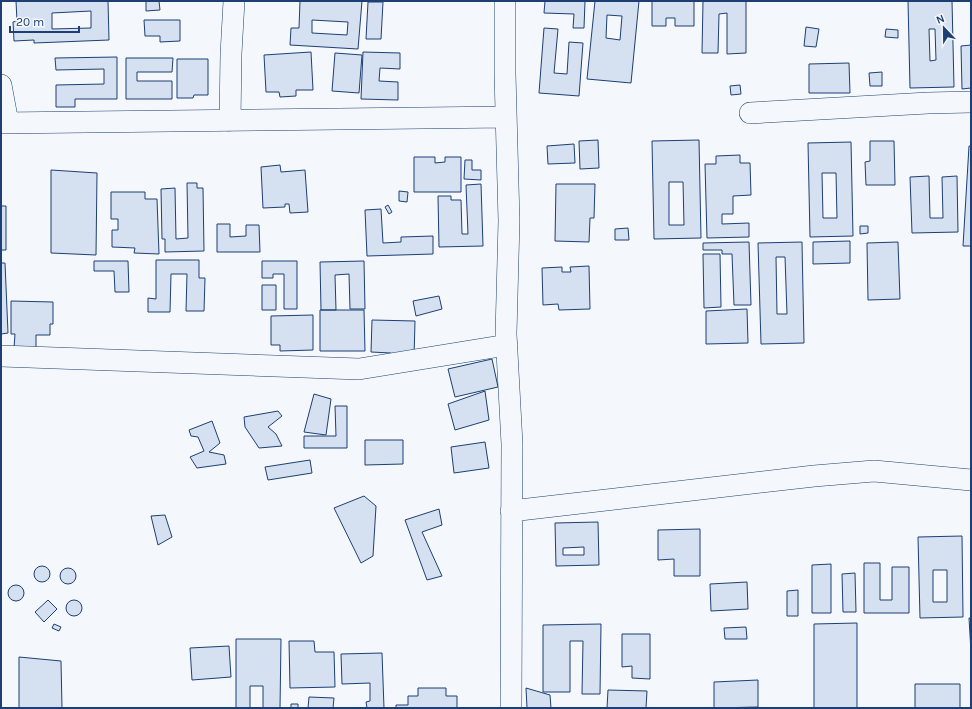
<svg xmlns="http://www.w3.org/2000/svg" width="972" height="709" font-family="Karla,sans-serif">
	<rect width="100%" height="100%" fill="#f4f7fb"/>
	<path fill="#d5e0f0" stroke="#1d3f73" fill-rule="evenodd" d="M 16,1 L 108,1 L 109,40 L 34,43 L 34,40 L 14,41 L 13,22 L 17,21 ZM 91,11 L 91,28 L 52,29 L 52,13 Z
		M 146,1 L 159,1 L 160,10 L 146,11 Z
		M 300,1 L 362,1 L 358,49 L 290,45 L 291,28 L 299,28 ZM 312,20 L 348,22 L 347,35 L 312,33 Z
		M 545,1 L 585,1 L 584,28 L 573,28 L 574,14 L 544,13 Z
		M 595,1 L 639,1 L 631,83 L 587,79 ZM 607,15 L 622,16 L 620,40 L 606,38 Z
		M 652,1 L 694,1 L 694,26 L 675,26 L 675,18 L 666,18 L 666,26 L 652,26 Z
		M 703,1 L 746,1 L 746,53 L 727,54 L 727,13 L 719,14 L 718,53 L 702,53 Z
		M 908,1 L 952,1 L 954,87 L 910,88 ZM 929,29 L 935,29 L 936,60 L 930,61 Z
		M 368,2 L 383,2 L 381,39 L 366,39 Z
		M 144,20 L 180,20 L 180,41 L 160,42 L 160,36 L 145,36 Z
		M 806,27 L 819,29 L 816,47 L 804,46 Z
		M 544,28 L 558,29 L 554,73 L 567,74 L 569,42 L 583,43 L 579,96 L 539,93 Z
		M 886,29 L 898,30 L 898,38 L 885,37 Z
		M 971,45 L 971,88 L 962,89 L 961,46 Z
		M 311,52 L 313,90 L 296,90 L 296,96 L 280,97 L 279,92 L 266,92 L 264,55 Z
		M 363,52 L 400,53 L 400,69 L 380,68 L 379,81 L 398,82 L 398,100 L 361,99 Z
		M 335,53 L 362,55 L 359,93 L 332,91 Z
		M 117,57 L 117,99 L 75,99 L 75,107 L 56,107 L 56,85 L 104,84 L 104,69 L 56,70 L 55,58 Z
		M 126,58 L 173,58 L 172,72 L 137,72 L 137,81 L 172,81 L 172,99 L 126,99 Z
		M 177,59 L 208,59 L 208,95 L 194,95 L 193,98 L 177,98 Z
		M 849,63 L 850,93 L 809,93 L 809,64 Z
		M 882,72 L 882,86 L 870,86 L 869,73 Z
		M 740,85 L 741,94 L 731,95 L 730,86 Z
		M 598,140 L 599,168 L 580,169 L 579,141 Z
		M 699,140 L 701,238 L 654,239 L 652,141 ZM 669,182 L 683,182 L 684,225 L 669,225 Z
		M 870,141 L 894,141 L 895,185 L 866,185 L 865,162 L 870,161 Z
		M 851,142 L 853,236 L 810,237 L 808,143 ZM 822,173 L 836,173 L 837,218 L 823,218 Z
		M 574,144 L 575,163 L 548,164 L 547,146 Z
		M 969,146 L 971,146 L 971,246 L 963,246 Z
		M 740,155 L 740,163 L 750,163 L 751,195 L 733,196 L 733,214 L 722,214 L 722,224 L 749,223 L 749,237 L 707,238 L 705,164 L 716,164 L 716,156 Z
		M 414,157 L 435,157 L 435,163 L 445,162 L 445,157 L 461,157 L 461,192 L 414,192 Z
		M 465,160 L 472,160 L 472,170 L 481,170 L 481,180 L 464,179 Z
		M 280,165 L 281,172 L 305,170 L 308,212 L 290,213 L 289,204 L 285,204 L 285,207 L 263,208 L 261,167 Z
		M 51,170 L 97,173 L 96,255 L 51,253 Z
		M 929,176 L 930,218 L 943,218 L 942,177 L 957,176 L 958,232 L 912,233 L 910,177 Z
		M 187,183 L 197,183 L 197,188 L 203,188 L 204,251 L 165,252 L 165,239 L 162,239 L 161,189 L 175,188 L 176,239 L 188,238 Z
		M 481,184 L 483,246 L 439,247 L 438,196 L 451,196 L 451,200 L 461,200 L 462,234 L 468,234 L 466,185 Z
		M 556,184 L 595,184 L 594,218 L 590,218 L 589,242 L 555,241 Z
		M 399,191 L 408,192 L 407,202 L 399,201 Z
		M 111,192 L 145,192 L 145,199 L 157,199 L 159,254 L 134,253 L 135,248 L 112,247 L 112,230 L 118,230 L 118,219 L 111,219 Z
		M 388,205 L 392,212 L 389,214 L 385,207 Z
		M 1,206 L 6,206 L 6,250 L 1,250 Z
		M 381,209 L 383,243 L 401,242 L 401,237 L 433,236 L 433,254 L 367,256 L 365,210 Z
		M 217,224 L 230,224 L 230,237 L 246,236 L 246,225 L 259,225 L 260,252 L 217,252 Z
		M 860,226 L 868,226 L 868,233 L 860,234 Z
		M 628,228 L 629,240 L 615,240 L 615,229 Z
		M 850,241 L 850,263 L 813,264 L 813,242 Z
		M 749,242 L 751,305 L 734,305 L 732,254 L 722,254 L 722,250 L 703,250 L 703,243 Z
		M 802,242 L 804,343 L 761,344 L 758,243 ZM 776,257 L 785,257 L 787,314 L 777,314 Z
		M 898,242 L 900,299 L 868,300 L 867,243 Z
		M 703,254 L 720,254 L 721,307 L 704,308 Z
		M 156,260 L 199,260 L 199,278 L 205,278 L 204,311 L 186,311 L 187,274 L 171,274 L 170,312 L 148,312 L 148,298 L 156,299 Z
		M 94,261 L 128,261 L 129,292 L 115,292 L 114,271 L 94,271 Z
		M 262,261 L 297,261 L 297,309 L 284,309 L 284,274 L 273,274 L 273,278 L 262,278 Z
		M 364,261 L 365,309 L 350,309 L 349,274 L 335,275 L 336,310 L 321,310 L 320,262 Z
		M 1,263 L 5,263 L 8,333 L 1,334 Z
		M 589,266 L 590,309 L 559,310 L 558,304 L 543,305 L 542,268 L 562,267 L 562,272 L 571,272 L 570,267 Z
		M 262,285 L 276,285 L 276,310 L 262,310 Z
		M 439,296 L 442,309 L 416,316 L 413,301 Z
		M 11,301 L 53,302 L 53,324 L 50,324 L 50,335 L 36,335 L 36,348 L 14,348 L 15,334 L 11,334 Z
		M 747,309 L 748,343 L 706,344 L 706,311 Z
		M 320,310 L 364,310 L 365,351 L 320,351 Z
		M 313,315 L 313,350 L 280,351 L 280,345 L 271,345 L 271,316 Z
		M 372,320 L 415,321 L 414,358 L 391,357 L 391,353 L 371,352 Z
		M 492,359 L 498,387 L 455,397 L 448,369 Z
		M 485,391 L 489,420 L 455,430 L 448,404 Z
		M 314,394 L 331,399 L 326,435 L 304,432 Z
		M 335,406 L 347,406 L 347,448 L 304,448 L 304,436 L 336,436 Z
		M 278,411 L 282,416 L 268,427 L 276,434 L 282,446 L 259,448 L 245,427 L 244,417 Z
		M 212,421 L 220,443 L 209,452 L 224,455 L 226,464 L 197,468 L 190,457 L 204,451 L 198,437 L 191,436 L 189,430 Z
		M 365,440 L 403,440 L 403,464 L 365,465 Z
		M 485,442 L 489,468 L 454,473 L 451,447 Z
		M 310,460 L 312,473 L 268,480 L 265,467 Z
		M 364,496 L 376,506 L 373,556 L 361,563 L 334,508 Z
		M 439,509 L 442,525 L 422,532 L 442,576 L 427,580 L 405,520 Z
		M 165,515 L 172,537 L 158,545 L 151,516 Z
		M 598,522 L 599,565 L 556,566 L 555,523 ZM 584,547 L 584,555 L 563,555 L 563,548 Z
		M 700,529 L 700,576 L 674,576 L 674,559 L 658,560 L 658,530 Z
		M 962,536 L 963,617 L 920,618 L 918,537 ZM 933,570 L 947,570 L 947,602 L 933,602 Z
		M 864,563 L 880,563 L 880,600 L 892,600 L 892,567 L 909,567 L 909,613 L 864,613 Z
		M 831,564 L 831,613 L 812,613 L 812,565 Z
		M34 574a8 8 0 1 1 16 0a8 8 0 1 1-16 0Z
		M60 576a8 8 0 1 1 16 0a8 8 0 1 1-16 0Z
		M 855,573 L 856,612 L 843,612 L 842,574 Z
		M 747,582 L 748,609 L 711,611 L 710,584 Z
		M8 593a8 8 0 1 1 16 0a8 8 0 1 1-16 0Z
		M 798,590 L 798,616 L 787,616 L 787,591 Z
		M66 608a8 8 0 1 1 16 0a8 8 0 1 1-16 0Z
		M 48,600 L 57,609 L 44,622 L 35,612 Z
		M 969,618 L 971,618 L 971,652 Z
		M 857,623 L 857,708 L 814,708 L 814,624 Z
		M 54,624 L 61,627 L 59,631 L 52,628 Z
		M 601,624 L 600,694 L 582,694 L 583,641 L 570,641 L 570,692 L 543,692 L 543,625 Z
		M 746,627 L 747,639 L 725,639 L 724,628 Z
		M 622,634 L 650,634 L 650,679 L 632,678 L 632,666 L 622,667 Z
		M 236,639 L 281,639 L 280,708 L 263,708 L 263,686 L 250,686 L 250,708 L 236,708 Z
		M 289,641 L 314,641 L 315,652 L 334,652 L 335,687 L 290,688 Z
		M 229,646 L 231,677 L 192,680 L 190,648 Z
		M 382,653 L 384,708 L 367,708 L 366,702 L 370,701 L 370,683 L 342,684 L 341,654 Z
		M 19,657 L 61,661 L 62,708 L 19,708 Z
		M 758,680 L 758,707 L 714,708 L 714,682 Z
		M 915,684 L 960,684 L 960,708 L 915,708 Z
		M 418,688 L 446,688 L 446,696 L 457,696 L 457,708 L 396,708 L 396,705 L 408,705 L 408,696 L 418,696 Z
		M 526,688 L 550,695 L 551,708 L 527,708 Z
		M 608,690 L 647,691 L 646,708 L 607,708 Z
		M 309,697 L 334,698 L 333,708 L 308,708 Z
		M 291,704 L 298,704 L 298,708 L 291,708 Z"/>
	<g fill="none" stroke-linecap="round" stroke-linejoin="round">
		<g stroke="#1d3f73" stroke-width="22">
			<path id="minor" d="M 505,1 L 505,74 L 509,221 L 506,334 L 512,444 L 511,708
				M 1,85 L 8,123
				M 750,113 L 928,103 L 971,102
				M 230,121 L 231,54 L 234,1
				M 1,123 L 506,117
				M 1,356 L 359,369 L 507,345
				M 511,511 L 814,476 L 874,471 L 971,480"/>
		</g>
		<use href="#minor" stroke="#f4f7fb" stroke-width="21"/>
	</g>
	<rect width="972" height="709" fill="none" stroke="#1d3f73" stroke-width="4"/>
	<g transform="translate(944 28) rotate(338)" stroke="#f4f7fb" stroke-width="3" paint-order="stroke">
	<path d="M0-3L7 15L0 10L-7 15Z" fill="#1d3f73"/>
	<text y="-6" font-size="11" font-weight="bold" text-anchor="middle" fill="#1d3f73">N</text>
	</g>
	<path d="M10 26v6h69v-6" fill="none" stroke="#1d3f73" stroke-width="2"/>
	<text x="16" y="26" font-size="12" fill="#1d3f73" stroke="#f4f7fb" stroke-width="3" paint-order="stroke">20 m</text>
</svg>
